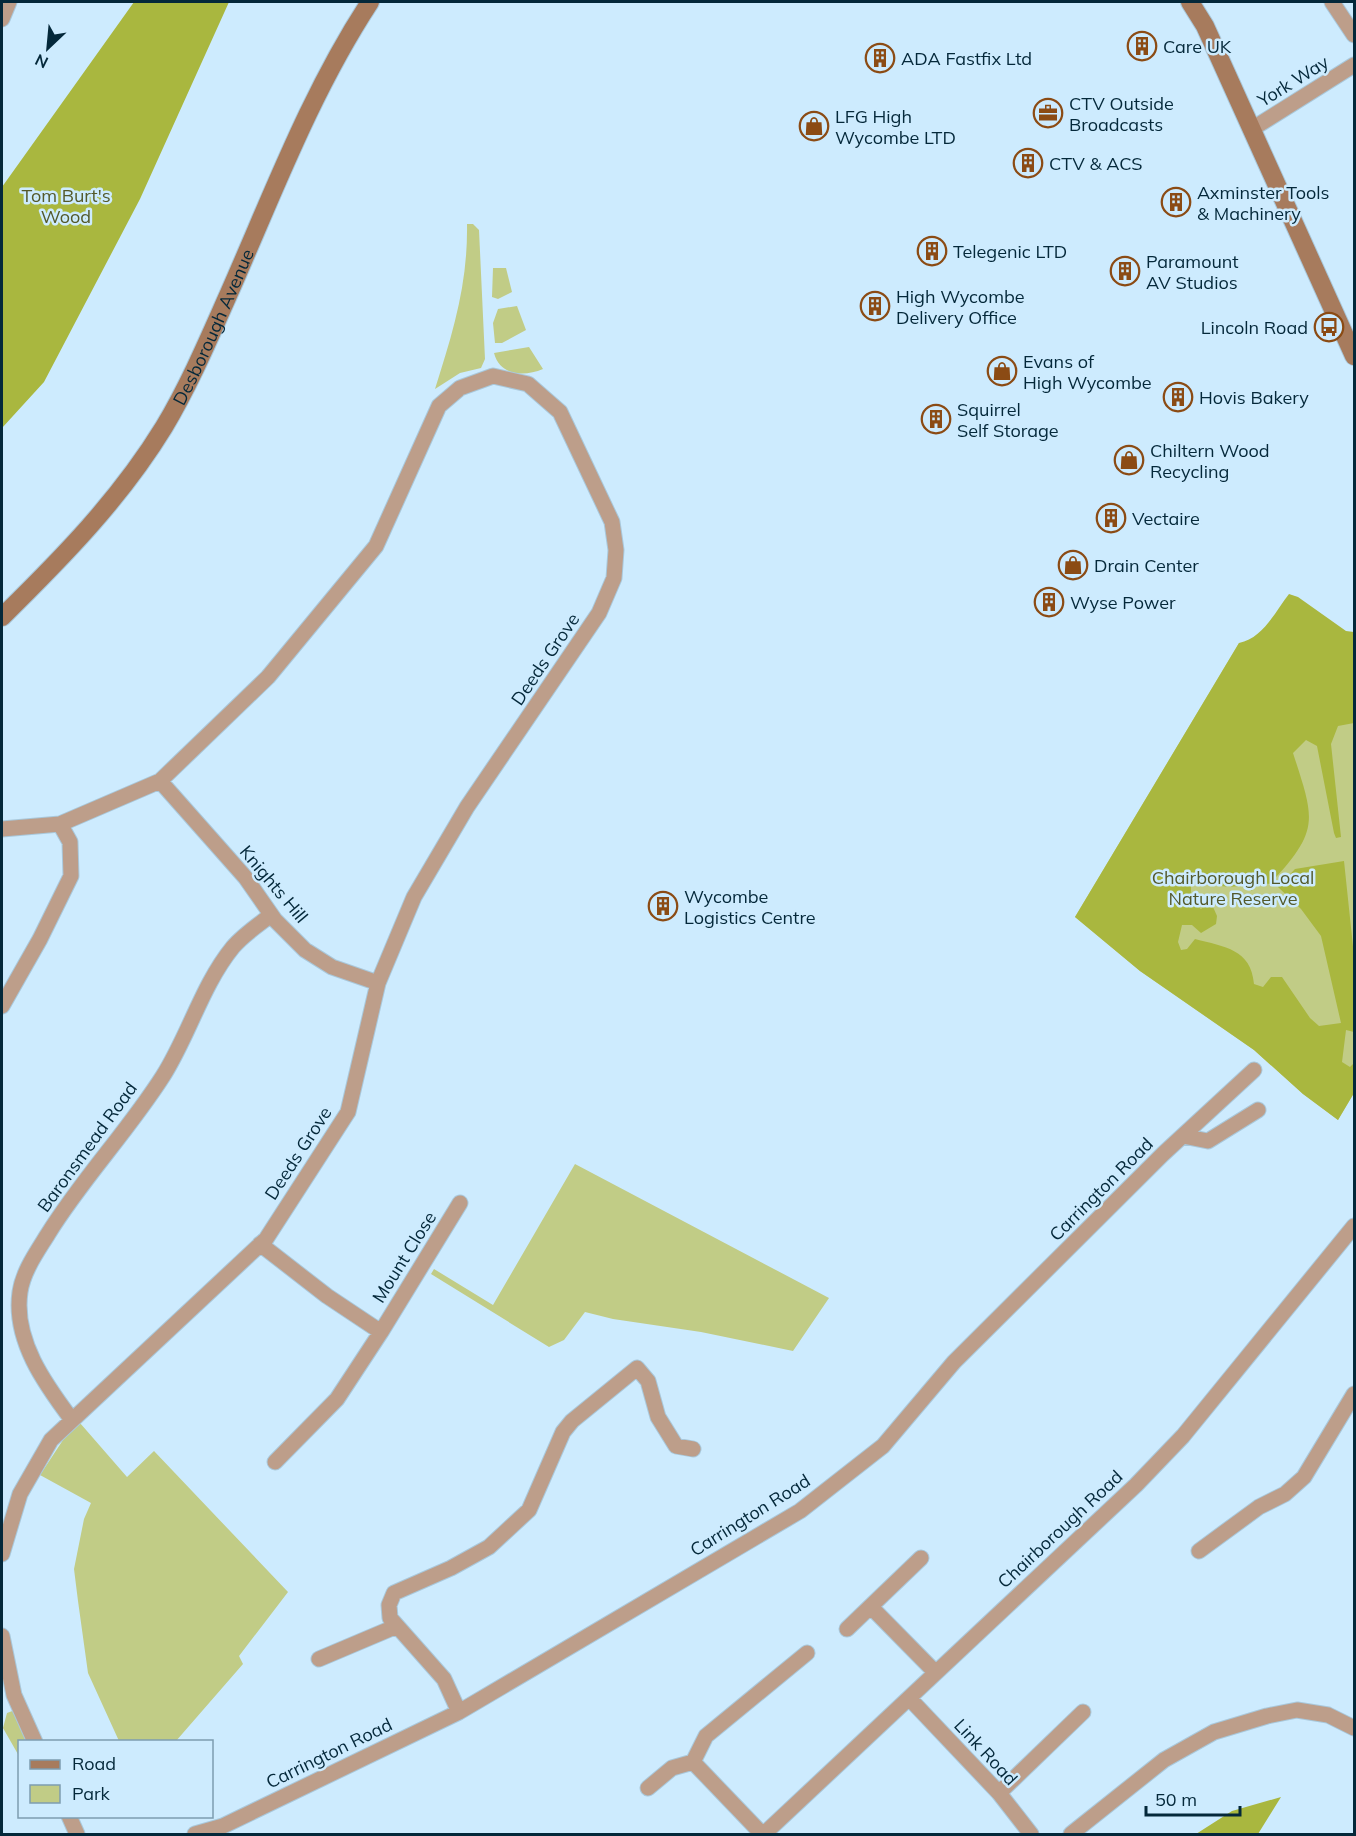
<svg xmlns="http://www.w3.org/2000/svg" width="1356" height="1836" font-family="Mulish,sans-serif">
	<rect width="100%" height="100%" fill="#cdebfe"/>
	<path fill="#c1cc86" d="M 467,224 L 473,224 L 479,230 L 485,359 L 481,368 L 460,373 L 435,389 C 453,332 468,284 467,224 Z
		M 493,268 L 506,268 L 512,292 L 498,299 L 492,297 Z
		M 517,306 L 526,330 L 502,343 L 495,343 L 493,323 L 498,309 Z
		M 529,347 L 543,369 C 524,377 500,376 494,353 Z
		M 1239,643 L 1259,658 L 1354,652 L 1354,1093 L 1338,1120 L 1303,1094 L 1254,1050 L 1140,971 L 1075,917 Z
		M 575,1164 L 829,1298 L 793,1351 L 701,1332 L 613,1319 L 585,1312 L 564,1340 L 549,1347 L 431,1274 L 434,1269 L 493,1305 Z
		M 80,1423 L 127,1477 L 154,1451 L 288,1592 L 239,1656 L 243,1664 L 176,1741 L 119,1741 L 88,1673 L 78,1601 L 74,1569 L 84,1519 L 91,1503 L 40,1475 L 63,1440 Z
		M 15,1710 L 30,1741 L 20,1742 L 19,1756 L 3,1728 L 7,1713 Z"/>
	<path fill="#a9b73f" d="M 134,2 L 229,2 L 140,199 L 44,382 L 2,428 L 2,187 Z
		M 1289,594 L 1298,597 L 1346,631 L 1354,632 L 1354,723 L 1338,726 L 1331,744 L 1341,837 L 1336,838 L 1334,833 L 1317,746 L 1306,740 L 1293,753 C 1315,821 1320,830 1270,884 L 1262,883 L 1258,867 L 1252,891 L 1243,885 C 1229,889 1209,886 1198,874 L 1191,876 L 1191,901 L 1201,909 L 1210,900 L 1217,916 L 1216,924 L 1201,933 L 1192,925 L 1182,925 L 1178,942 L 1181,950 L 1187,949 L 1195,939 C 1225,947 1251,949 1254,984 L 1263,987 L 1271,977 L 1282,977 L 1310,1018 L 1319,1026 L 1341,1023 L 1321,936 L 1301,909 L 1278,887 L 1295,869 L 1344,861 L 1354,956 L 1354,1032 L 1346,1030 L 1342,1062 L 1350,1067 L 1354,1063 L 1354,1093 L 1338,1120 L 1303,1094 L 1254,1050 L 1140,971 L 1075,917 L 1239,643 C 1263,638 1275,612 1289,594 Z
		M 1281,1797 L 1258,1834 L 1196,1834 L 1232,1811 Z"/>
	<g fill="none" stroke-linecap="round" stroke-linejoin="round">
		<g stroke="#a9c8db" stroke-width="17">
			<path id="street" d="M 1332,2 L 1354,35
				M 2,19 L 9,2
				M 1252,129 L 1354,65
				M 160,781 L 245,877 L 275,920 L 305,950 L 332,967 L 378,983
				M 2,829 L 60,824 L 160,781 L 268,677 L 376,546 L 439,406 L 460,388 L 493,376 L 528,384 L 560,412 L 612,522 L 616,550 L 614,578 L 599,613 L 467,807 L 414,897 L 378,983 L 348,1112 L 266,1239 L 51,1440 L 20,1494 L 2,1554
				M 2,1006 L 40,939 L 71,876 L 70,842 L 60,824
				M 1183,1136 L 1208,1141 L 1258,1110
				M 260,1244 L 327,1296 L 381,1332 L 337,1399 L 275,1462
				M 381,1332 L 460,1203
				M 72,1420 C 45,1384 13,1340 20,1292 C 23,1271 37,1252 48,1234 C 82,1179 128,1131 163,1076 C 189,1035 202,985 233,947 C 243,935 258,925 271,915
				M 1199,1551 L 1259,1507 L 1285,1494 L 1304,1477 L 1354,1394
				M 871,1607 L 935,1672
				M 847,1629 L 921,1558
				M 2,1636 L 14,1695 L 35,1742
				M 319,1659 L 397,1626
				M 909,1698 L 999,1793 L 1031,1834
				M 459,1712 L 444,1679 L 390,1618 L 389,1605 L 394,1593 L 451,1568 L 489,1547 L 529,1510 L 563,1432 L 572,1421 L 637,1368 L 648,1381 L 658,1417 L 676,1446 L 693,1449
				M 693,1762 L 762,1834
				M 648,1788 L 672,1768 L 693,1762 L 706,1736 L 807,1653
				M 999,1793 L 1083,1712
				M 69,1816 L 77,1834
				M 195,1834 L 223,1826 L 459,1712 L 800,1511 L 883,1446 L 954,1362 L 1163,1154 L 1254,1070
				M 764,1834 L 1136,1485 L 1183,1436 L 1354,1226
				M 1071,1834 L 1164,1760 L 1214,1732 L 1267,1716 L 1297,1710 L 1328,1715 L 1354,1728"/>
		</g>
		<g stroke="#a9c8db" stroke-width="20">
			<g id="secondary">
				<path d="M 1190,2 L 1205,26 L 1354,356"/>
				<path id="s1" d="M 2,617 C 62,558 120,499 164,427 C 188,387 207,343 226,300 C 271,199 309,95 370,2"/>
			</g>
		</g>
		<use href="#street" stroke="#bd9e8a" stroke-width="15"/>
		<use href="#secondary" stroke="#a77b5d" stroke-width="18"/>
	</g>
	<defs>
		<g id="building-ring" transform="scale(1.5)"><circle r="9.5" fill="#cdebfe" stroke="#8b4b14" stroke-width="1.5"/><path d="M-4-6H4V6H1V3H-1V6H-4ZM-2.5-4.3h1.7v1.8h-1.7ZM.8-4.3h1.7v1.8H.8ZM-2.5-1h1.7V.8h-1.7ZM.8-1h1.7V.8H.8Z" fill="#8b4b14"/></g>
		<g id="office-ring" transform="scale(1.5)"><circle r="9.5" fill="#cdebfe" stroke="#8b4b14" stroke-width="1.5"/><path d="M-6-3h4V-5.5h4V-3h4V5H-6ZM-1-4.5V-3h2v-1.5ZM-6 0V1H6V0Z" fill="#8b4b14"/></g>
		<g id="shop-ring" transform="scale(1.5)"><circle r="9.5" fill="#cdebfe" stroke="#8b4b14" stroke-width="1.5"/><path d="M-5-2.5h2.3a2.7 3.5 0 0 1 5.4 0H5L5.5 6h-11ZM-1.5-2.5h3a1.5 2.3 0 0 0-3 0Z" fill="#8b4b14"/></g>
		<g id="bus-ring" transform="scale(1.5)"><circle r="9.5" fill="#cdebfe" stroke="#8b4b14" stroke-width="1.5"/><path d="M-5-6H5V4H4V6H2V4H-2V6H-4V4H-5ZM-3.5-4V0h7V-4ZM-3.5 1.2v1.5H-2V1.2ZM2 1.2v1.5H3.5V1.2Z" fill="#8b4b14"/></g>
	</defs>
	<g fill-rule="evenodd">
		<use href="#building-ring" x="1142" y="46"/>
		<use href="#building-ring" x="880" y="58"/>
		<use href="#office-ring" x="1048" y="113"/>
		<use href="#shop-ring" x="814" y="126"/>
		<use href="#building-ring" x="1028" y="163"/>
		<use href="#building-ring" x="1176" y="202"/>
		<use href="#building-ring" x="932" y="251"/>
		<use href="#building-ring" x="1125" y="271"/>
		<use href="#building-ring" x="875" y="306"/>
		<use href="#bus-ring" x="1329" y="327"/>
		<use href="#shop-ring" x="1002" y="371"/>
		<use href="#building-ring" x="1178" y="397"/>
		<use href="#building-ring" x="936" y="419"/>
		<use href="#shop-ring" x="1129" y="460"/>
		<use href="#building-ring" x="1111" y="518"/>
		<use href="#shop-ring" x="1073" y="565"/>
		<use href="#building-ring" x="1049" y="602"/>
		<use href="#building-ring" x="663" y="906"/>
	</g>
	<g text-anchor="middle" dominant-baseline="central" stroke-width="5" stroke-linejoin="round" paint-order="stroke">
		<g font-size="18" fill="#04283a" stroke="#cdebfe" text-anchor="start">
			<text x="1163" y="46">Care UK</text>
			<text x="901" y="58">ADA Fastfix Ltd</text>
			<text x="1069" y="103">CTV Outside<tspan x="1069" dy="21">Broadcasts</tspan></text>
			<text x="835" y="116">LFG High<tspan x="835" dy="21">Wycombe LTD</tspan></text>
			<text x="1049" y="163">CTV &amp; ACS</text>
			<text x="1197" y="192">Axminster Tools<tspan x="1197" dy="21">&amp; Machinery</tspan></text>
			<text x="953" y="251">Telegenic LTD</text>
			<text x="1146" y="261">Paramount<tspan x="1146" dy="21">AV Studios</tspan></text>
			<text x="896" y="296">High Wycombe<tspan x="896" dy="21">Delivery Office</tspan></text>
			<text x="1308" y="327" text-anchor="end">Lincoln Road</text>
			<text x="1023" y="361">Evans of<tspan x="1023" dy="21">High Wycombe</tspan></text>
			<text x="1199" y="397">Hovis Bakery</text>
			<text x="957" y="409">Squirrel<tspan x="957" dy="21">Self Storage</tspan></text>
			<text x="1150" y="450">Chiltern Wood<tspan x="1150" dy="21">Recycling</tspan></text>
			<text x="1132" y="518">Vectaire</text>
			<text x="1094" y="565">Drain Center</text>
			<text x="1070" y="602">Wyse Power</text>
			<text x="684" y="896">Wycombe<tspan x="684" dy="21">Logistics Centre</tspan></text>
		</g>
		<g font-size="18" fill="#04283a" stroke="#cdebfe">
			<text transform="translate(1293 81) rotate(-32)">York Way</text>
			<text stroke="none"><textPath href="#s1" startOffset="362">Desborough Avenue</textPath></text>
			<text transform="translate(545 659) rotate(-56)">Deeds Grove</text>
			<text transform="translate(274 884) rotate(50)">Knights Hill</text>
			<text transform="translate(87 1147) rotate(-54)">Baronsmead Road</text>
			<text transform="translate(298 1153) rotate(-57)">Deeds Grove</text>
			<text transform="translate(1101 1189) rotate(-45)">Carrington Road</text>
			<text transform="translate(404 1257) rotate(-58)">Mount Close</text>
			<text transform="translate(750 1515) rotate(-32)">Carrington Road</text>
			<text transform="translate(1060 1529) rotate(-43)">Chairborough Road</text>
			<text transform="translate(986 1752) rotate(47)">Link Road</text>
			<text transform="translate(329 1753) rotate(-26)">Carrington Road</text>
		</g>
		<g font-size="18" fill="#53592a" stroke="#cdebfe">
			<text x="66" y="195">Tom Burt's<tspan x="66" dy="21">Wood</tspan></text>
			<text x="1233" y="877">Chairborough Local<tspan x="1233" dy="21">Nature Reserve</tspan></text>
		</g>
	</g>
	<rect width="1356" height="1836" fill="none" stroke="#04283a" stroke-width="6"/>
	<rect x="18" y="1740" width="195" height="78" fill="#cdebfe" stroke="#7d9db0" stroke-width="1.5"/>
	<rect x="30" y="1760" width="30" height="9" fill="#a77b5d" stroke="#7d9db0" stroke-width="1.5"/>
	<text x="72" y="1770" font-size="18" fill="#04283a">Road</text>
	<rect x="30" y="1785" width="30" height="18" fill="#c1cc86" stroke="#7d9db0" stroke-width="1.5"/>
	<text x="72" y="1800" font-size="18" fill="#04283a">Park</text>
	<g transform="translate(48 48) rotate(206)" stroke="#cdebfe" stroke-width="4.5" paint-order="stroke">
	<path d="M0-4.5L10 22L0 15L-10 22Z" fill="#04283a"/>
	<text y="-9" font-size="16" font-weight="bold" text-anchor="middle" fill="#04283a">N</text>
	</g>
	<path d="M1146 1806v9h94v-9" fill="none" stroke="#04283a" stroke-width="3"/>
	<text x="1155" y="1806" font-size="18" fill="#04283a" stroke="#cdebfe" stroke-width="4.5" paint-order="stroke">50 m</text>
</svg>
